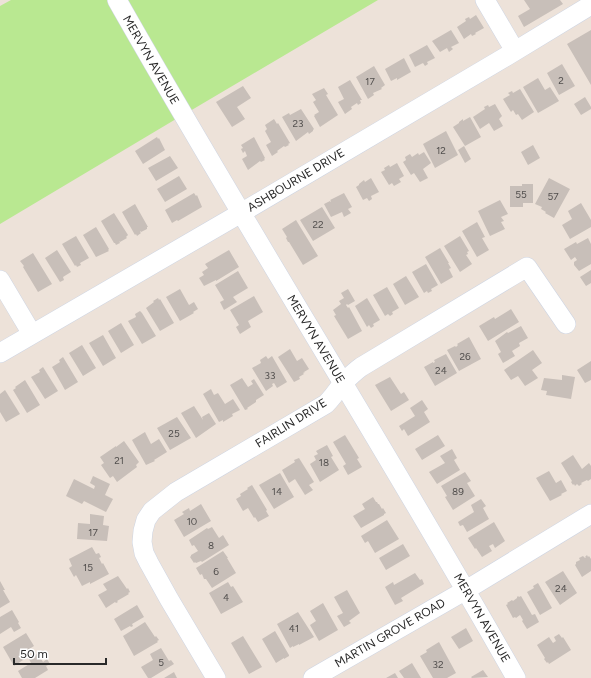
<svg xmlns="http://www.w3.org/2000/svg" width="591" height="678" font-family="Figtree,sans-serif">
	<rect width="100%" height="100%" fill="#ede2d9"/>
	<path fill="#b9e891" d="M 11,0 L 107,0 L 176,119 L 0,224 L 0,6 Z
		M 126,0 L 378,0 L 190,111 Z"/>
	<path fill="#c8bfb9" d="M 524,0 L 560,0 L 563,4 L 524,27 L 518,16 L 530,9 Z
		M 476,15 L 484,28 L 475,33 L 476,34 L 472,36 L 471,34 L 464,39 L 457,27 L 466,21 L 465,19 L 469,17 L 470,19 Z
		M 451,30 L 459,43 L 451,47 L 453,49 L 449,52 L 447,48 L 440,52 L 432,41 Z
		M 591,30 L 591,85 L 567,44 Z
		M 427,45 L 435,58 L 427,62 L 428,64 L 425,66 L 423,63 L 415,67 L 409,55 Z
		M 404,58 L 411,72 L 397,80 L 397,78 L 391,81 L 385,69 Z
		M 562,64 L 575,86 L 559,95 L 547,73 Z
		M 374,66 L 385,85 L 381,88 L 382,89 L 373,93 L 374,95 L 368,99 L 356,77 Z
		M 538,78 L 545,90 L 550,87 L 559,101 L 538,113 L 523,87 Z
		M 350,80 L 362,100 L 360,100 L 361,103 L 358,105 L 357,103 L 351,107 L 352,109 L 345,114 L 338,102 L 344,99 L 338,87 Z
		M 243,86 L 251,98 L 237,107 L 245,119 L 232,127 L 216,102 Z
		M 324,88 L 328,94 L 326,95 L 338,115 L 320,127 L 314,116 L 315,116 L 314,115 L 319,112 L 313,102 L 316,100 L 312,94 Z
		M 520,89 L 534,112 L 522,120 L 518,114 L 516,115 L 513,110 L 511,112 L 503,99 L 510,95 L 508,93 L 512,91 L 513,93 Z
		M 585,97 L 591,107 L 591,109 L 581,115 L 574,104 Z
		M 495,104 L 502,116 L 499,119 L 503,126 L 494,131 L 489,123 L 480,129 L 473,117 L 485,109 L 484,107 L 488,105 L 489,107 Z
		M 301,109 L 314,129 L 313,130 L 313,131 L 309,134 L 308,132 L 296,141 L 282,117 L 289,113 L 290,115 Z
		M 470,117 L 481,137 L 465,146 L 453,127 L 459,123 L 459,122 L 463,119 L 463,121 Z
		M 274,119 L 277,124 L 278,123 L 290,143 L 288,144 L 289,145 L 285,147 L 284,146 L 277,151 L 278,152 L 272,156 L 266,145 L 271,142 L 265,131 L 267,129 L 265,125 Z
		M 446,131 L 458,155 L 435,168 L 423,144 Z
		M 157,137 L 158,139 L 159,138 L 165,150 L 143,164 L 135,151 Z
		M 254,137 L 265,158 L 264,159 L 265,160 L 261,162 L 260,161 L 248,170 L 242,159 L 247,156 L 245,151 L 243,153 L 241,149 L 243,148 L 241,145 Z
		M 533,145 L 540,158 L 528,165 L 521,152 Z
		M 464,146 L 471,159 L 465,163 L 458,150 Z
		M 424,152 L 431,163 L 423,169 L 428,178 L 420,182 L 414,173 L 411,175 L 403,162 L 406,160 L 405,157 L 410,154 L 412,157 L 418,153 L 419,155 Z
		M 170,156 L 178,168 L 156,181 L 148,168 Z
		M 397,163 L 404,176 L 399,179 L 401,182 L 394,186 L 392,183 L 389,185 L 381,172 L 385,170 L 384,168 L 389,165 L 390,167 Z
		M 179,176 L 187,189 L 165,202 L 157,189 Z
		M 371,178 L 379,192 L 371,196 L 372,199 L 369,201 L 367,198 L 363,200 L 356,187 L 359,185 L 359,184 L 364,180 L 365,182 Z
		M 549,178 L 570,189 L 554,218 L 545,213 L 546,212 L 541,209 L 542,207 L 535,204 Z
		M 522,184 L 533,184 L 533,203 L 523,203 L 523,207 L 510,207 L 510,186 L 522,186 Z
		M 194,193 L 196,196 L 197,195 L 202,207 L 178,221 L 177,220 L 172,223 L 165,210 Z
		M 344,193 L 352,207 L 348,209 L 351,213 L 344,217 L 342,212 L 331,217 L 324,204 L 330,201 L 330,202 L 331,201 L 330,200 Z
		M 500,200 L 508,214 L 501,217 L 504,221 L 501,222 L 505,229 L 490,236 L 478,211 Z
		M 581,203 L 591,220 L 591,227 L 570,239 L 562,225 L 572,219 L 568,211 Z
		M 135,204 L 148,227 L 147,227 L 147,229 L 141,232 L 141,231 L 140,232 L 141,233 L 137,236 L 136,234 L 135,235 L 122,212 Z
		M 322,207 L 335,228 L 313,241 L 300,220 Z
		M 114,213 L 128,235 L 126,237 L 127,238 L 120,242 L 119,241 L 120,243 L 116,245 L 115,243 L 114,243 L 101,221 Z
		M 296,220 L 318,256 L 303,265 L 289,242 L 288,242 L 286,238 L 287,237 L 282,229 Z
		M 477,222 L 485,237 L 482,238 L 489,250 L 477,257 L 462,231 Z
		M 96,227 L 109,249 L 108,250 L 109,251 L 96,257 L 83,235 Z
		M 76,236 L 89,258 L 80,263 L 81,265 L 77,267 L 76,265 L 75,266 L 62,244 Z
		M 460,236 L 469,251 L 467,252 L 468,254 L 466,255 L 472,264 L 460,272 L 444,246 Z
		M 588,238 L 591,244 L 591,264 L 579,271 L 574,265 L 574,262 L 577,260 L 575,257 L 571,260 L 564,249 L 576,242 L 577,244 Z
		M 440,248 L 449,263 L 448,263 L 451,268 L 449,269 L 453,277 L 441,284 L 425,257 Z
		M 57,250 L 71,272 L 63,277 L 64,280 L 60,282 L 45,258 Z
		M 229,250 L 239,267 L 216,281 L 216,280 L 204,286 L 199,278 L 204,275 L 202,272 L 208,268 L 205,264 Z
		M 33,253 L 52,284 L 38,292 L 23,267 L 24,266 L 20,261 Z
		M 426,264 L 438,285 L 431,289 L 432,291 L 428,293 L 427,291 L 424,293 L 412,272 Z
		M 591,270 L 591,283 L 586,286 L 580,277 Z
		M 238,271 L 248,288 L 233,297 L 237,302 L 224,310 L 220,302 L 224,300 L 215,285 Z
		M 406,276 L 419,297 L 405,305 L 393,284 Z
		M 387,287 L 399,308 L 392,312 L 393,314 L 390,316 L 388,314 L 385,316 L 373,295 Z
		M 180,289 L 189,305 L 194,302 L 198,309 L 193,312 L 194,313 L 180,321 L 166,297 Z
		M 348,289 L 355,301 L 348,305 L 347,304 L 346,305 L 348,308 L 349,307 L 362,331 L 348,339 L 334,316 L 336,315 L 333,310 L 341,304 L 339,301 L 344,298 L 341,293 Z
		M 254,296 L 263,312 L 248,321 L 251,327 L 240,334 L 236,327 L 239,325 L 230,310 Z
		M 158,298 L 159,300 L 160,299 L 174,323 L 160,331 L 146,308 L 154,302 L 153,301 Z
		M 367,298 L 380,320 L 373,324 L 374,326 L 371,328 L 369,325 L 367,327 L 355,306 Z
		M 511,309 L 519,322 L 488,341 L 479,326 L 494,317 L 495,319 Z
		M 140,311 L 142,313 L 156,336 L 142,344 L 128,321 L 136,317 L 135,314 Z
		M 121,323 L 134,345 L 121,353 L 108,331 Z
		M 521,326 L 528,338 L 519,343 L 520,346 L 512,351 L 515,356 L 503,363 L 498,354 L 501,352 L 495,341 L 507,332 L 508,333 Z
		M 103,335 L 116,358 L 103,366 L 89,343 Z
		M 469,337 L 481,359 L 459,371 L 447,350 L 455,346 L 456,347 L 458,345 L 457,344 Z
		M 82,345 L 96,368 L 83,376 L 69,353 Z
		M 290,349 L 297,361 L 302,358 L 309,369 L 304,372 L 305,372 L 303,373 L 304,374 L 299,377 L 300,379 L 294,382 L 278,357 Z
		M 533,350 L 542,363 L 532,370 L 538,378 L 525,386 L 518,376 L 511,380 L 504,370 Z
		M 446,354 L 457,373 L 435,386 L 424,367 L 433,362 L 433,363 L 435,362 L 434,360 Z
		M 266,356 L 268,359 L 272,356 L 287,382 L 277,388 L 274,383 L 272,384 L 273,386 L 266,391 L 252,368 L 261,363 L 260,360 Z
		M 63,357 L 78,382 L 65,390 L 52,367 L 60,362 L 59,360 Z
		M 591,361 L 591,380 L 585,383 L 577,370 Z
		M 43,367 L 58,391 L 45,399 L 31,377 L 40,372 L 39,370 Z
		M 562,375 L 575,377 L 571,399 L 546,395 L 547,391 L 541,390 L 544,378 L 562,380 Z
		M 390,377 L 401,394 L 404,392 L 409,400 L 391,411 L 375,385 Z
		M 242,378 L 248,387 L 253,384 L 251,381 L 254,379 L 264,395 L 256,400 L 256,402 L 247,408 L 248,409 L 245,410 L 230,385 Z
		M 25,380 L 40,405 L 27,413 L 13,390 L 16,388 L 15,387 Z
		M 211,389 L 214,395 L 218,393 L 225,404 L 233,399 L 240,410 L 232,414 L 233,416 L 223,422 L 223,420 L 219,422 L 203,394 Z
		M 5,390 L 20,414 L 6,422 L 0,412 L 0,394 Z
		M 422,400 L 428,409 L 424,412 L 430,422 L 408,436 L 404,429 L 402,431 L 399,426 L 415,416 L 410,408 Z
		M 194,406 L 203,420 L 202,417 L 209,413 L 216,424 L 196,438 L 181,413 Z
		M 177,417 L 191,438 L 170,450 L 157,428 Z
		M 145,432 L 151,444 L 159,439 L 167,452 L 154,460 L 155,461 L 146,465 L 132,440 Z
		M 345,435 L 359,458 L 357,459 L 362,467 L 348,475 L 343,466 L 346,464 L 333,442 Z
		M 438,435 L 445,446 L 422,460 L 415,449 Z
		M 124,441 L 139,462 L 136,465 L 137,467 L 117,482 L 113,476 L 110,478 L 101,465 L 104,463 L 100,457 L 116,446 L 116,447 Z
		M 327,445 L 333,456 L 331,457 L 339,470 L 320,482 L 310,464 L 316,460 L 314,456 L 318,454 L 316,451 Z
		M 452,449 L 457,458 L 454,460 L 460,470 L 437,484 L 429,472 L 445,463 L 440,456 Z
		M 573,455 L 582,469 L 589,463 L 591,466 L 591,479 L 588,481 L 587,480 L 581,483 L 582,484 L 579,486 L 577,484 L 575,486 L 574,484 L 573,485 L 571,482 L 572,481 L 561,463 Z
		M 299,458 L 314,482 L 309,485 L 313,490 L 305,495 L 295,479 L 289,483 L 282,470 L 295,462 L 294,460 Z
		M 549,471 L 556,483 L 561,480 L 567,491 L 561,494 L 562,495 L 550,501 L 536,478 Z
		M 465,472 L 471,481 L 467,483 L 475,496 L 453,510 L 445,497 L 447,496 L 441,486 Z
		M 280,473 L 294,497 L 274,509 L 259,485 Z
		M 93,476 L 110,484 L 105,495 L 113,499 L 106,512 L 84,501 L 82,504 L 66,496 L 74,479 L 94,489 L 95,486 L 90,483 Z
		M 252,485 L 267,510 L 266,511 L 269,516 L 258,522 L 255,517 L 254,518 L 248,508 L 243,511 L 236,499 L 241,496 L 240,494 L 248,489 L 247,488 Z
		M 373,497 L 376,502 L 377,502 L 378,504 L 379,504 L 382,509 L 383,508 L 386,513 L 384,514 L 384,515 L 361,528 L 353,516 L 365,509 L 362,504 Z
		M 481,499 L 486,506 L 483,508 L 489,519 L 467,532 L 463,525 L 460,526 L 458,522 L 474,512 L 471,505 Z
		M 201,504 L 211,521 L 184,537 L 174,520 L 184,514 L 182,512 L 189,508 L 190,511 Z
		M 90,514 L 104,516 L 103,525 L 109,526 L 107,541 L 77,539 L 78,523 L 90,524 Z
		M 387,520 L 399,539 L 375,553 L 368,541 L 365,543 L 361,536 Z
		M 494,522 L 505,541 L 495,548 L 493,544 L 489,546 L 492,551 L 482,557 L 476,548 L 475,549 L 468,538 Z
		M 212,527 L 219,538 L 223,535 L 229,545 L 202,562 L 201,561 L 196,563 L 195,562 L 194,563 L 190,557 L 191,556 L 191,555 L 198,551 L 194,545 L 192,546 L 189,540 L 207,528 L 208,529 Z
		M 403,544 L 410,556 L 386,570 L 379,558 Z
		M 92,547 L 96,554 L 99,553 L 101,557 L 99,558 L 102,564 L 103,563 L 109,574 L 90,584 L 90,582 L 82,586 L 76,575 L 74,577 L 69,568 L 72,566 L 69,559 Z
		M 223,551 L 228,558 L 227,558 L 236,573 L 212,588 L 206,579 L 204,579 L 202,574 L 200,575 L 196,568 Z
		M 587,555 L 588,557 L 589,556 L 591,559 L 591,571 L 582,577 L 575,565 L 576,564 L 576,562 L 580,560 L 579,558 L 583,556 L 585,558 L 586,558 L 585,557 Z
		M 563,571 L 577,593 L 560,605 L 545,582 Z
		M 415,573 L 420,580 L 422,579 L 424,584 L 401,598 L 403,601 L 395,605 L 385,587 L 393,582 L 394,585 Z
		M 118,576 L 127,589 L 128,588 L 130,592 L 128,593 L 129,594 L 117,601 L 118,602 L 116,603 L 115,602 L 106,608 L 98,595 L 107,590 L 103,584 Z
		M 0,581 L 5,590 L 3,590 L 10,602 L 0,608 Z
		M 228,582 L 231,587 L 233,586 L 243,602 L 221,614 L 209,593 Z
		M 538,583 L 552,608 L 540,615 L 527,592 L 534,588 L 533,586 Z
		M 347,590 L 360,613 L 349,621 L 351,623 L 344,627 L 337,616 L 343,613 L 334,597 Z
		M 518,596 L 519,597 L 521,596 L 532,615 L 535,614 L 539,622 L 527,629 L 522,621 L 523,620 L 520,615 L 516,618 L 515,617 L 513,618 L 506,605 L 508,604 L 507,603 L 512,600 L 513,601 L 517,598 L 517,597 Z
		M 323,603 L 338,630 L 319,641 L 310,625 L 316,621 L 310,611 Z
		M 137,605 L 144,617 L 132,624 L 133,626 L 131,627 L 130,626 L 121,631 L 114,619 Z
		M 12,610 L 19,622 L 18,623 L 21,628 L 14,632 L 11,627 L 0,634 L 0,617 Z
		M 298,612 L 314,637 L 299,645 L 299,644 L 293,647 L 293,646 L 290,648 L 277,624 Z
		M 145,622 L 155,637 L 156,636 L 159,640 L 157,641 L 158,642 L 134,656 L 123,636 Z
		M 466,628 L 473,641 L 459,649 L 451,637 Z
		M 275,631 L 289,655 L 289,656 L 284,659 L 284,658 L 276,663 L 262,639 Z
		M 26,633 L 34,646 L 23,653 L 26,658 L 14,666 L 3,647 Z
		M 559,634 L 562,638 L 563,637 L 571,650 L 549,664 L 548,662 L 547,663 L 544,659 L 545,658 L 537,645 L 549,637 L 553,643 L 556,641 L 554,637 Z
		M 243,636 L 262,667 L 249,674 L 231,643 Z
		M 439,642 L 456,673 L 447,678 L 433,678 L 420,656 L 427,652 L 426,650 Z
		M 161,648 L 169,661 L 171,660 L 174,664 L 151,678 L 148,678 L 141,667 L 153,660 L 150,654 Z
		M 37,654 L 39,657 L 40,657 L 43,662 L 47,659 L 50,664 L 46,666 L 48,670 L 35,678 L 22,678 L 18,671 L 31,663 L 29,659 Z
		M 412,663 L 421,678 L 404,678 L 399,671 Z
		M 483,670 L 488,677 L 472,678 L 471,677 Z
		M 174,672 L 177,678 L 164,678 Z
		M 395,673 L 398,678 L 386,678 Z"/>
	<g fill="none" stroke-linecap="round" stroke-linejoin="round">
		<g stroke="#ced5e3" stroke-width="20">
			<path id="minor" d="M 117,0 C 246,228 387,450 516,678
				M 485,0 L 515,51
				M 0,280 L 32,334
				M 0,353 L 241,213 L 507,56 L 591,5
				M 216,678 L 169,599 L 149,563 L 144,553 L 142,542 L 143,531 L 146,520 L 152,511 L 176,492 L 326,404 C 332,398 337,391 342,384 C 348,378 354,372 361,367 L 527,267 L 566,324
				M 313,678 L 466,590 L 591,514"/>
		</g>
		<use href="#minor" stroke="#fff" stroke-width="19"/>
	</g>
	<g text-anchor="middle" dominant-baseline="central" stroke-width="3" stroke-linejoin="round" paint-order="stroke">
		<g font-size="10" fill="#514e4d">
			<text x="561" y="80">2</text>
			<text x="370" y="81">17</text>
			<text x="298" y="123">23</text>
			<text x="441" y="150">12</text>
			<text x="521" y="194">55</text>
			<text x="553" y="196">57</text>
			<text x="318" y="224">22</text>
			<text x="465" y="356">26</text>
			<text x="441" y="370">24</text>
			<text x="270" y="375">33</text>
			<text x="174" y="433">25</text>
			<text x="119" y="460">21</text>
			<text x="324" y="462">18</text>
			<text x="277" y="491">14</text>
			<text x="458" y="491">89</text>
			<text x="192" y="521">10</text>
			<text x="93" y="532">17</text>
			<text x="211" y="545">8</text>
			<text x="88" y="567">15</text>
			<text x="216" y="571">6</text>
			<text x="561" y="588">24</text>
			<text x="226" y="597">4</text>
			<text x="294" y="628">41</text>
			<text x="161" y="662">5</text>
			<text x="438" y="664">32</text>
		</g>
		<g font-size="12" fill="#292929" stroke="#fff">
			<text transform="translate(151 60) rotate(60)">MERVYN AVENUE</text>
			<text transform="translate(296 180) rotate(-31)">ASHBOURNE DRIVE</text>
			<text transform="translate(316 339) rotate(59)">MERVYN AVENUE</text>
			<text transform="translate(291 423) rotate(-32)">FAIRLIN DRIVE</text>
			<text transform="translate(482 618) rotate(60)">MERVYN AVENUE</text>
			<text transform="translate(390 633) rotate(-30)">MARTIN GROVE ROAD</text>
		</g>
	</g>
	<path d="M14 658v6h92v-6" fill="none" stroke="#292929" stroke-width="2"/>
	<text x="20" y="658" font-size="12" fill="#292929" stroke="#ffffff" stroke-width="3" paint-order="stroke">50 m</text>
</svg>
